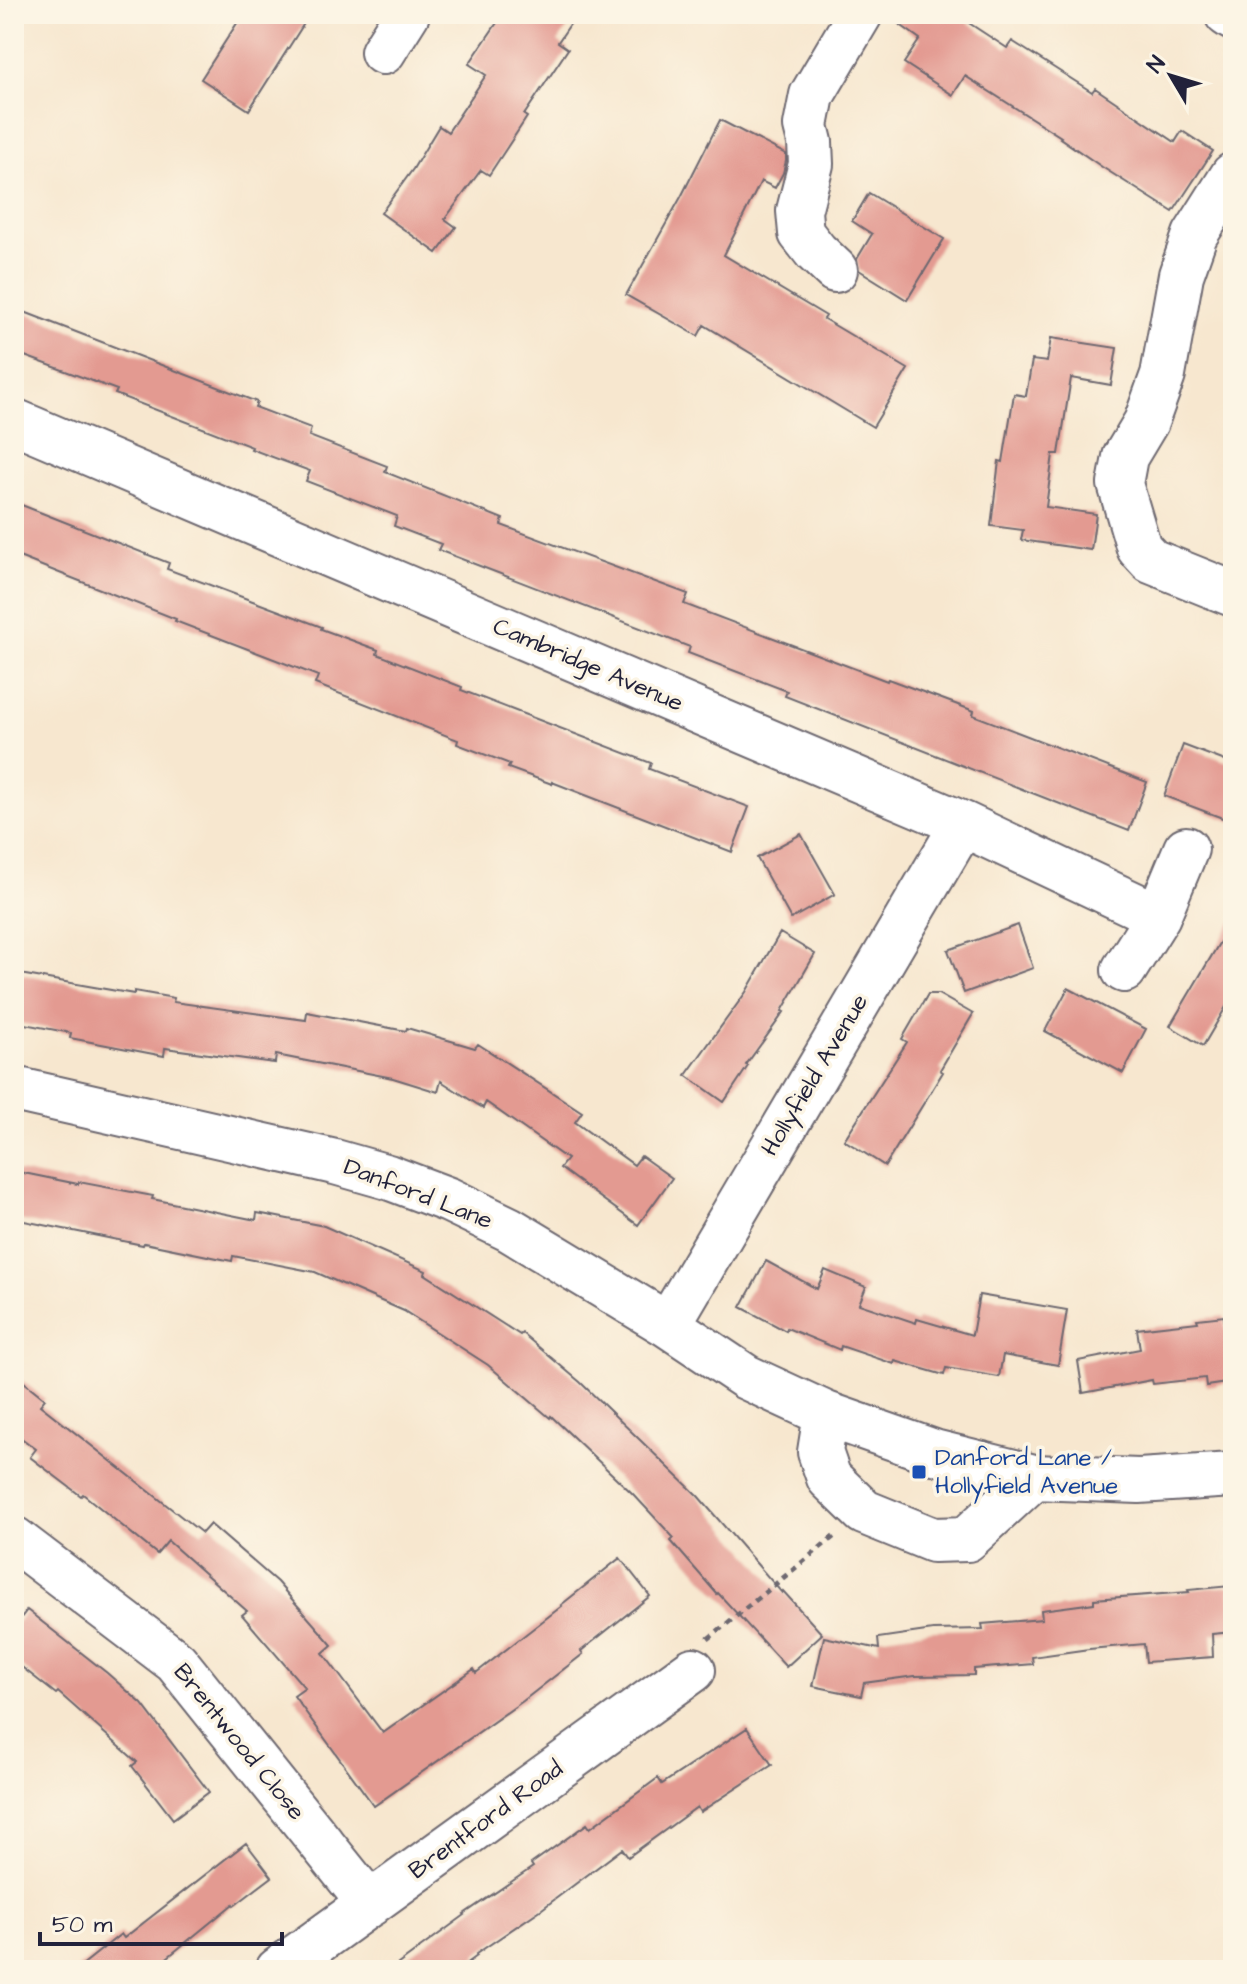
<svg xmlns="http://www.w3.org/2000/svg" width="1247" height="1984" font-family="'Architects Daughter',sans-serif">
	<rect width="100%" height="100%" fill="#fcf5e5"/>
	<filter id="ink" filterUnits="userSpaceOnUse"><feTurbulence type="fractalNoise" baseFrequency=".0125" numOctaves="2"/><feDisplacementMap in="SourceGraphic" scale="16" xChannelSelector="R" yChannelSelector="G"/><feConvolveMatrix kernelMatrix="1 2 1 2 8 2 1 2 1" color-interpolation-filters="sRGB"/></filter>
	<filter id="wash" filterUnits="userSpaceOnUse"><feTurbulence type="fractalNoise" baseFrequency=".006" numOctaves="4" result="noise"/><feDisplacementMap in="SourceGraphic" scale="32" xChannelSelector="R" yChannelSelector="G"/><feGaussianBlur stdDeviation="1.8" result="paint"/><feColorMatrix in="noise" values="0 0 0 0 0 0 0 0 0 0 0 0 0 0 0 0 0 1.4 0 .05"/><feComposite in="paint" operator="in"/></filter>
	<g filter="url(#wash)">
		<rect width="100%" height="100%" fill="#f7e7cf"/>
		<g id="blocks">
			<path fill="#e39a91" d="M 243,14 L 310,14 L 249,110 L 201,79 Z
				M 503,14 L 577,14 L 558,42 L 568,49 L 524,115 L 527,117 L 489,175 L 481,170 L 445,219 L 456,227 L 437,253 L 381,213 L 413,169 L 439,126 L 448,132 L 486,75 L 469,64 Z
				M 885,14 L 955,14 L 1007,48 L 1012,41 L 1092,92 L 1095,88 L 1175,142 L 1182,131 L 1213,151 L 1173,212 L 1102,167 L 1060,138 L 1061,137 L 965,76 L 953,95 L 904,63 L 920,39 Z
				M 720,120 L 786,154 L 786,161 L 783,173 L 775,188 L 761,181 L 724,255 L 826,316 L 824,319 L 908,369 L 873,427 L 704,325 L 698,336 L 626,295 L 681,197 Z
				M 869,193 L 944,239 L 907,300 L 859,270 L 857,259 L 872,234 L 852,221 Z
				M 14,308 L 257,402 L 255,407 L 311,428 L 309,436 L 387,466 L 385,472 L 503,519 L 501,525 L 688,594 L 684,604 L 887,681 L 888,679 L 974,711 L 973,715 L 1147,782 L 1129,831 L 785,696 L 787,691 L 688,653 L 690,647 L 438,550 L 441,544 L 394,526 L 397,516 L 306,481 L 310,471 L 251,449 L 252,447 L 115,394 L 117,390 L 14,352 Z
				M 1051,338 L 1117,348 L 1111,385 L 1071,378 L 1059,454 L 1053,454 L 1046,507 L 1096,514 L 1091,550 L 1021,540 L 1023,530 L 991,526 L 999,461 L 1003,462 L 1014,394 L 1026,396 L 1032,360 L 1047,362 Z
				M 14,502 L 169,563 L 167,569 L 322,627 L 321,629 L 378,650 L 377,654 L 462,687 L 461,690 L 651,763 L 649,769 L 749,807 L 732,852 L 552,782 L 552,784 L 508,768 L 510,764 L 457,744 L 458,740 L 315,684 L 318,676 L 175,621 L 176,619 L 14,555 Z
				M 1183,745 L 1233,764 L 1233,822 L 1164,796 Z
				M 801,834 L 835,894 L 791,919 L 757,858 Z
				M 1233,920 L 1233,995 L 1203,1046 L 1170,1026 Z
				M 1018,925 L 1033,968 L 964,993 L 948,950 Z
				M 780,933 L 815,954 L 782,1011 L 784,1012 L 746,1065 L 748,1066 L 724,1102 L 686,1075 L 746,992 Z
				M 14,973 L 134,994 L 134,991 L 174,998 L 173,1002 L 306,1020 L 307,1012 L 406,1031 L 407,1028 L 475,1048 L 478,1044 L 582,1112 L 575,1122 L 634,1165 L 641,1156 L 672,1178 L 638,1225 L 560,1168 L 567,1159 L 486,1102 L 483,1108 L 441,1081 L 438,1092 L 393,1078 L 276,1055 L 275,1063 L 165,1048 L 164,1056 L 70,1038 L 71,1033 L 14,1022 Z
				M 1068,988 L 1146,1029 L 1123,1073 L 1045,1031 Z
				M 928,994 L 938,994 L 973,1014 L 940,1070 L 943,1072 L 885,1166 L 844,1140 L 907,1042 L 902,1039 Z
				M 14,1171 L 78,1184 L 79,1182 L 153,1196 L 152,1199 L 256,1220 L 257,1213 L 324,1226 L 426,1271 L 425,1274 L 520,1335 L 522,1333 L 580,1382 L 698,1496 L 782,1593 L 783,1591 L 822,1634 L 786,1667 L 718,1593 L 717,1594 L 671,1541 L 674,1538 L 633,1494 L 551,1416 L 550,1418 L 488,1365 L 404,1311 L 315,1272 L 233,1256 L 232,1261 L 144,1243 L 143,1245 L 14,1219 Z
				M 766,1261 L 817,1289 L 825,1270 L 866,1287 L 859,1304 L 916,1323 L 917,1319 L 972,1335 L 979,1295 L 1067,1310 L 1058,1365 L 1003,1355 L 999,1377 L 946,1368 L 944,1375 L 895,1361 L 894,1364 L 841,1346 L 840,1350 L 787,1328 L 786,1331 L 741,1307 Z
				M 1224,1316 L 1226,1332 L 1233,1331 L 1233,1382 L 1206,1386 L 1205,1378 L 1153,1384 L 1152,1380 L 1083,1393 L 1078,1361 L 1140,1349 L 1137,1329 L 1198,1322 L 1197,1319 Z
				M 14,1374 L 45,1399 L 40,1405 L 202,1533 L 210,1524 L 277,1582 L 332,1645 L 323,1653 L 383,1733 L 474,1669 L 476,1673 L 562,1606 L 561,1605 L 620,1558 L 650,1596 L 581,1651 L 583,1654 L 523,1701 L 374,1806 L 294,1696 L 305,1688 L 242,1615 L 247,1611 L 168,1541 L 157,1554 L 83,1494 L 81,1496 L 30,1457 L 36,1449 L 17,1435 L 14,1439 Z
				M 1230,1586 L 1233,1632 L 1212,1634 L 1213,1657 L 1146,1662 L 1144,1644 L 1089,1649 L 1032,1657 L 1033,1664 L 974,1669 L 974,1675 L 915,1676 L 864,1683 L 861,1696 L 813,1686 L 824,1637 L 879,1649 L 878,1638 L 933,1630 L 983,1629 L 982,1624 L 1042,1619 L 1041,1610 L 1094,1603 L 1094,1599 L 1189,1592 L 1188,1590 Z
				M 27,1610 L 107,1673 L 142,1704 L 209,1792 L 173,1819 L 132,1766 L 137,1762 L 58,1692 L 56,1694 L 14,1661 L 14,1627 Z
				M 747,1728 L 772,1765 L 700,1812 L 697,1807 L 628,1857 L 622,1849 L 542,1909 L 476,1954 L 477,1956 L 458,1970 L 390,1970 L 465,1915 L 464,1914 L 533,1867 L 531,1864 L 587,1824 L 590,1828 L 658,1778 L 662,1784 Z
				M 246,1843 L 272,1877 L 234,1906 L 233,1904 L 152,1970 L 76,1970 L 121,1934 L 124,1938 Z"/>
		</g>
	</g>
	<g filter="url(#ink)">
		<use href="#blocks" fill-opacity="0" stroke="#6d676f" stroke-width="2"/>
		<g fill="none" stroke-linecap="round" stroke-linejoin="round">
			<g stroke="#6d676f" stroke-width="48">
				<path id="minor" d="M 1227,14 L 1233,18
					M 383,52 L 407,14
					M 1233,175 L 1195,235 L 1181,275 L 1163,375 L 1146,422 L 1125,457 L 1120,484 L 1139,548 L 1151,561 L 1233,594
					M 835,270 L 816,252 L 801,233 L 799,211 L 811,164 L 810,142 L 806,126 L 812,95 L 860,14
					M 14,421 L 963,824 L 1158,916 L 1186,849
					M 1124,970 L 1158,916
					M 14,1089 L 335,1162 L 388,1177 L 449,1200 L 509,1229 L 668,1325 L 746,1377 L 826,1414 L 934,1452 L 1034,1477 L 1139,1481 L 1233,1475
					M 668,1325 L 963,824
					M 826,1414 L 820,1452 L 829,1478 L 864,1512 L 933,1540 L 967,1539 L 1034,1477
					M 14,1539 L 176,1662 L 370,1904
					M 278,1970 L 693,1670"/>
			</g>
			<path stroke="#6d676f" stroke-width="5" stroke-dasharray="6 6" stroke-linecap="butt" d="M 708,1639 L 837,1534"/>
			<use href="#minor" stroke="#fff" stroke-width="44"/>
		</g>
	</g>
	<rect fill="#1a4fb4" stroke="#fcf5e5" stroke-width="3" x="911" y="1464" width="16" height="16" rx="4"/>
	<g text-anchor="middle" dominant-baseline="central" stroke-width="7" stroke-linejoin="round" paint-order="stroke">
		<g font-size="24" fill="#22223b" stroke="#fcf5e5">
			<text transform="translate(588 665) rotate(23)">Cambridge Avenue</text>
			<text transform="translate(815 1075) rotate(-59)">Hollyfield Avenue</text>
			<text transform="translate(418 1194) rotate(21)">Danford Lane</text>
			<text transform="translate(239 1742) rotate(51)">Brentwood Close</text>
			<text transform="translate(486 1820) rotate(-36)">Brentford Road</text>
		</g>
		<g font-size="24" fill="#164399" stroke="#fcf5e5" text-anchor="start">
			<text x="935" y="1458">Danford Lane /<tspan x="935" dy="28">Hollyfield Avenue</tspan></text>
		</g>
	</g>
	<rect width="1247" height="1984" fill="none" stroke="#fcf5e5" stroke-width="48"/>
	<g transform="translate(1171 76) rotate(308)" stroke="#fcf5e5" stroke-width="6" paint-order="stroke">
	<path d="M0-6L14 30L0 20L-14 30Z" fill="#22223b"/>
	<text y="-12" font-size="22" font-weight="bold" text-anchor="middle" fill="#22223b">N</text>
	</g>
	<path d="M40 1932v12h242v-12" fill="none" stroke="#22223b" stroke-width="4"/>
	<text x="52" y="1932" font-size="24" fill="#22223b" stroke="#fcf5e5" stroke-width="6" paint-order="stroke">50 m</text>
</svg>
